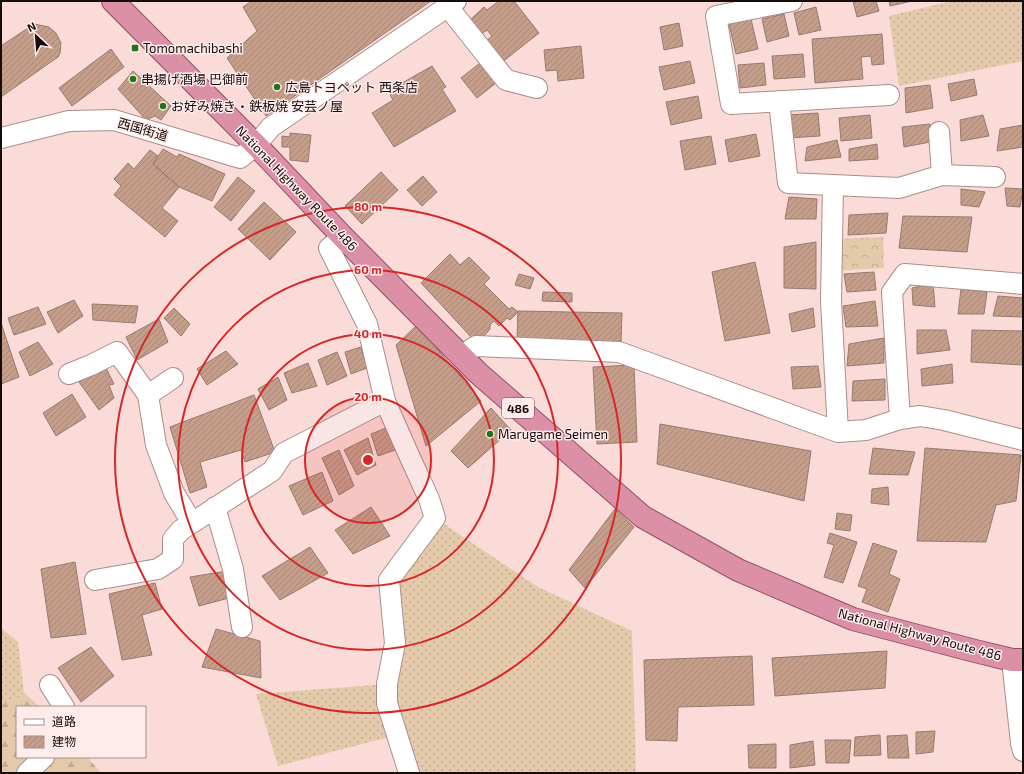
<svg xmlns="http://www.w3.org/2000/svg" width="1024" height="774" font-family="'Exo 2','Noto Sans JP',sans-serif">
	<defs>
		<pattern id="grass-dots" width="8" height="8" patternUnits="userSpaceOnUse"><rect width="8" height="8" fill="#e4c9ab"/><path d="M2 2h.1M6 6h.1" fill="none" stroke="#c3ab92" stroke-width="1.8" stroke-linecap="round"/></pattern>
		<pattern id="forest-firs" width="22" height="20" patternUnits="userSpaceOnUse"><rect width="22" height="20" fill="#e4c9ab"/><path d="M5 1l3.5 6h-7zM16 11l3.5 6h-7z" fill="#c3ab92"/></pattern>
		<pattern id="park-crowns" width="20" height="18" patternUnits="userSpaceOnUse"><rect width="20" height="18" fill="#e4c9ab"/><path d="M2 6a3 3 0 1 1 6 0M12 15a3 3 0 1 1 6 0" fill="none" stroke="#c3ab92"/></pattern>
		<pattern id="building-hatch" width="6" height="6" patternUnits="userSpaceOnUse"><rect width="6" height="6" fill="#c59e8b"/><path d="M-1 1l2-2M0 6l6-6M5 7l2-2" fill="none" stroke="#a88777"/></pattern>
	</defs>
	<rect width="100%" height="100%" fill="#fbdbd8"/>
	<path fill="url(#grass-dots)" d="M 952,1 L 1023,1 L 1023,61 L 899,86 L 889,16 Z
		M 435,518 L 538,587 L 632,631 L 636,773 L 409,773 L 389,737 L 278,766 L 256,694 L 387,684 L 389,580 Z
		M 1,628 L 18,642 L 24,693 L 1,705 Z"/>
	<path fill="url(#forest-firs)" d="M 24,693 L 40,707 L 17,707 L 17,757 L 88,757 L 90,760 L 101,773 L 1,773 L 1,705 Z"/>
	<path fill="url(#park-crowns)" d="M 883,237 L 884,268 L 831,271 L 832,239 Z"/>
	<path fill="url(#building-hatch)" stroke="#947b6f" d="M 252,1 L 431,1 L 266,116 L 227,58 L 257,31 L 243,7 Z
		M 499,1 L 514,1 L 539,33 L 501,63 L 485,42 L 492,36 L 487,30 L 480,35 L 470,20 L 484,7 L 487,10 Z
		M 853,1 L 876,1 L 879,11 L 857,17 Z
		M 889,1 L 912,1 L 890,6 Z
		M 816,7 L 821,30 L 799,35 L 794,13 Z
		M 784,14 L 789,36 L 767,42 L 762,19 Z
		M 751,19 L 758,49 L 736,54 L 729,24 Z
		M 679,23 L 683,46 L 664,50 L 660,27 Z
		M 34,24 L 49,27 L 56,33 L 61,43 L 60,53 L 58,57 L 1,97 L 1,46 Z
		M 882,34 L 884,64 L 872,65 L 871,56 L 861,57 L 863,79 L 815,83 L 812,39 Z
		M 581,46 L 584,78 L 558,81 L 557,70 L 546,71 L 544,50 Z
		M 111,49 L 124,67 L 72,106 L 59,88 Z
		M 803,54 L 805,77 L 774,79 L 772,56 Z
		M 690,61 L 695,83 L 664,90 L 659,67 Z
		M 480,63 L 496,83 L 477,98 L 461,78 Z
		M 764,63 L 766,85 L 740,88 L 738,65 Z
		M 432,66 L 446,87 L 442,89 L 456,111 L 394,147 L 372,113 L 393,100 L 388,91 Z
		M 133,71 L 171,106 L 161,120 L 155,116 L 146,120 L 118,89 Z
		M 974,79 L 977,95 L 951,101 L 948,84 Z
		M 930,85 L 933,108 L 906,113 L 905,88 Z
		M 698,96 L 702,118 L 671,125 L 666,102 Z
		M 818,113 L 820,136 L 788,138 L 787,115 Z
		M 870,115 L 872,138 L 841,141 L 839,118 Z
		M 983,115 L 989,136 L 961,141 L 960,120 Z
		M 930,124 L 930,142 L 904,147 L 902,127 Z
		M 1023,125 L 1023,147 L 997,151 L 1000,129 Z
		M 290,133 L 311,135 L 308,162 L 290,160 L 290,147 L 282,147 L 282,136 L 290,137 Z
		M 756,134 L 760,156 L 729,162 L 725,140 Z
		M 711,136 L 716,164 L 685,170 L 680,141 Z
		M 837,140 L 841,157 L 805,161 L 807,147 Z
		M 877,144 L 878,159 L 849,161 L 849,149 Z
		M 163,149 L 177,157 L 179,154 L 225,174 L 212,201 L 179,187 L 153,164 Z
		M 150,150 L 158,156 L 153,164 L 179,187 L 162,208 L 178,221 L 165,237 L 114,195 L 121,186 L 114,179 L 128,163 L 134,169 Z
		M 381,172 L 398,190 L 362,224 L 345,206 Z
		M 423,176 L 437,192 L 422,206 L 407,190 Z
		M 238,177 L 255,191 L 231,221 L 214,207 Z
		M 1005,188 L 1023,189 L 1020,207 L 1007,206 Z
		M 961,189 L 985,192 L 979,207 L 961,205 Z
		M 789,197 L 817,199 L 816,219 L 785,219 Z
		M 264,202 L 296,232 L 270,260 L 238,229 Z
		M 888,213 L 886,233 L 848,235 L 849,215 Z
		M 903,216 L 972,217 L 967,252 L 899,248 Z
		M 816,242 L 816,289 L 784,288 L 784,247 Z
		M 450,254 L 460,265 L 469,257 L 490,278 L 484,284 L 509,309 L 512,307 L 518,312 L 510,320 L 507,318 L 499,326 L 494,321 L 490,325 L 490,329 L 484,336 L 477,337 L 474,336 L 472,338 L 421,283 Z
		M 755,262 L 770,333 L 725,341 L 712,272 Z
		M 874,272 L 876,290 L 847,292 L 844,274 Z
		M 519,274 L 534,278 L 530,289 L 515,285 Z
		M 933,283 L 935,307 L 913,305 L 912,288 Z
		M 961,289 L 987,292 L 984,314 L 958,314 Z
		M 543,292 L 572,293 L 572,302 L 542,301 Z
		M 998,296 L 1023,298 L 1023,317 L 993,316 Z
		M 74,300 L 83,316 L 58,333 L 47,312 Z
		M 875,301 L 878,326 L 846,327 L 843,306 Z
		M 92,304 L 138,306 L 135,323 L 93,320 Z
		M 38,307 L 46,324 L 14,335 L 8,318 Z
		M 174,308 L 190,324 L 181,336 L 164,318 Z
		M 813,308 L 815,327 L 792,332 L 789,314 Z
		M 518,311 L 622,313 L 621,342 L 517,340 Z
		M 159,319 L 168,342 L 137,360 L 126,337 Z
		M 1,323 L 19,377 L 1,384 Z
		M 417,325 L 481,401 L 426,446 L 396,345 Z
		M 917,330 L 946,330 L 950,350 L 917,354 Z
		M 972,330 L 1023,331 L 1023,365 L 971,362 Z
		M 884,338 L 884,363 L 847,366 L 849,344 Z
		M 38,342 L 53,364 L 30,376 L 19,352 Z
		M 361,347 L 367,368 L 351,374 L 345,352 Z
		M 226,351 L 238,364 L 207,385 L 197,369 Z
		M 337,352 L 347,376 L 327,385 L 318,360 Z
		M 308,363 L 317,386 L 292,393 L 284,373 Z
		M 952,364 L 953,383 L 922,386 L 921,369 Z
		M 634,365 L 637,442 L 597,444 L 593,367 Z
		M 105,366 L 114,384 L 109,385 L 114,398 L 99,410 L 79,382 Z
		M 818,366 L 821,387 L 793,389 L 791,367 Z
		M 278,377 L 287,400 L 269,410 L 258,389 Z
		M 885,379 L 885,400 L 852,401 L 853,381 Z
		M 72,394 L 86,417 L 56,436 L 43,413 Z
		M 254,395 L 275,452 L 245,462 L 241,450 L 200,462 L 207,487 L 190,493 L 170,427 Z
		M 491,408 L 511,430 L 468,468 L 451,451 Z
		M 660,424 L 811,451 L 804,501 L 657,464 Z
		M 391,426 L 398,449 L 378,456 L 371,434 Z
		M 368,438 L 376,465 L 357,475 L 344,450 Z
		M 873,448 L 915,452 L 908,475 L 869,474 Z
		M 925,448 L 1021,455 L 1016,501 L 996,505 L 986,542 L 917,541 Z
		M 339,450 L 354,486 L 339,495 L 322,458 Z
		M 322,472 L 333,501 L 303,515 L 289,486 Z
		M 888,487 L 889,505 L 871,503 L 872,489 Z
		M 371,507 L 390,536 L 353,554 L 335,530 Z
		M 615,509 L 634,527 L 585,588 L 569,570 Z
		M 837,513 L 852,515 L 850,531 L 835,529 Z
		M 830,533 L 857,542 L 843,583 L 824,577 L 834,545 L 827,543 Z
		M 873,543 L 897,551 L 889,574 L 900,579 L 888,612 L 862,602 L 867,589 L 858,586 Z
		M 310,547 L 328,573 L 280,600 L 262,576 Z
		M 75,562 L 86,634 L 51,638 L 41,569 Z
		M 227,571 L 233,597 L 199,606 L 190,577 Z
		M 155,583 L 162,609 L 142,615 L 152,655 L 122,660 L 109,594 Z
		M 216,629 L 260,641 L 261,678 L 202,667 Z
		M 91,647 L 114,676 L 81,702 L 58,668 Z
		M 887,651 L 885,688 L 775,696 L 772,658 Z
		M 752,656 L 754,705 L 678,707 L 677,741 L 646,740 L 644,660 Z
		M 935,731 L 933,752 L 916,754 L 916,732 Z
		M 880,735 L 881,755 L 854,756 L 855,737 Z
		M 907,735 L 909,758 L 888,758 L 887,736 Z
		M 825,740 L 851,740 L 849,763 L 826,763 Z
		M 813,741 L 815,765 L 790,768 L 790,745 Z
		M 776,744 L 776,768 L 749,768 L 748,745 Z"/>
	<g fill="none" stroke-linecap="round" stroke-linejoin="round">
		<g stroke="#ab8e8b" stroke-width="22">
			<path id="minor" d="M 792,1 L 716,16 L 731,104 L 889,95
				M 448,7 L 506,80 L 537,88
				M 779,101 L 788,183 L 899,188 L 942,175 L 995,177
				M 939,132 L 942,175
				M 1,138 L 69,121 L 114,120 L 240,158 L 256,145 L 271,127 L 456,1
				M 833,185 L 831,301 L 838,432
				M 343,237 L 329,248 L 367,324 L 385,401 L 408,453 L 429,499 L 435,518 L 389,580 L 395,643 L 387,684 L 387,703 L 409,773
				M 461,356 L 476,346 L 619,352 L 838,432 L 866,430 L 900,419 L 920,416 L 944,420 L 1023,440
				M 69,374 L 91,365 L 117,352 L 148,395 L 156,445 L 174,493 L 192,523
				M 148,395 L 173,378
				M 900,419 L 892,292 L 905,274 L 1023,284
				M 215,507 L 233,569 L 242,627
				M 95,580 L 158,569 L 173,559 L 173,539 L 181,530 L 272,471 L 284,453 L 385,401
				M 1012,660 L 1021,743 L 1023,751
				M 50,685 L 64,707
				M 27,773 L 44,757"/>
		</g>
		<g stroke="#915063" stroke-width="24">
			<path id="trunk" d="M 113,1 L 256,145 L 343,237 L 478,373 L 643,517 L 738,570 L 853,619 L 975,651 L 1012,660 L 1023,660"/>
		</g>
		<use href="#minor" stroke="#fff" stroke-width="20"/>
		<use href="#trunk" stroke="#dc90a8" stroke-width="22"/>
	</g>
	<circle cx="368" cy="460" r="63" fill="#d62828" fill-opacity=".12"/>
	<g fill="none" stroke="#d62828" stroke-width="2">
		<circle cx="368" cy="460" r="63"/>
		<circle cx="368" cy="460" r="126"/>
		<circle cx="368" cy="460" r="190"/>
		<circle cx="368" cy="460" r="253"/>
	</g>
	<g fill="#257319" stroke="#ffebea" stroke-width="1.5">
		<rect x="131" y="44" width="8" height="8" rx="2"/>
		<circle cx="133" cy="79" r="4"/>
		<circle cx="277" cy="87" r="4"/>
		<circle cx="163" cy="106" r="4"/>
		<circle cx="490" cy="434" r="4"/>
	</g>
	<g text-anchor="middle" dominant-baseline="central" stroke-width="3" stroke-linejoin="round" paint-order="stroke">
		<rect fill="#ffebea" stroke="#5c4f4e" stroke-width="1" x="502" y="398" width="32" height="20" rx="3"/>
		<g font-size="12" font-weight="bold" fill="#160c0b">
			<text x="518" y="408">486</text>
		</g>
		<g font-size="13" fill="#160c0b" stroke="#ffebea" text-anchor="start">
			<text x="143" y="48">Tomomachibashi</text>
			<text x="141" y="79">串揚げ酒場 巴御前</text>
			<text x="285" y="87">広島トヨペット 西条店</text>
			<text x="171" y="106">お好み焼き・鉄板焼 安芸ノ屋</text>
			<text x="498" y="434">Marugame Seimen</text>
		</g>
		<g font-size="13" fill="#160c0b" stroke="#ffebea">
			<text transform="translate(143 129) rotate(16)">西国街道</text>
			<text transform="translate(297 188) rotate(46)">National Highway Route 486</text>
			<text transform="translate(920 634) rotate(15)">National Highway Route 486</text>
		</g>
	</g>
	<circle cx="368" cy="460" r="6" fill="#d62828" stroke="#ffebea" stroke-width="2"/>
	<g font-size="12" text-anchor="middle" font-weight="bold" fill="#d62828" stroke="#ffebea" stroke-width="3" stroke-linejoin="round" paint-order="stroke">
		<text x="368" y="211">80 m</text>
		<text x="368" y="274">60 m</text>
		<text x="368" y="338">40 m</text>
		<text x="368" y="401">20 m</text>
	</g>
	<rect width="1024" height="774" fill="none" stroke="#160c0b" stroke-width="4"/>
	<rect x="16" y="706" width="130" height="52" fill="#ffebea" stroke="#a29291"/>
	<rect x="24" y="719" width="20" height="6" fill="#ffffff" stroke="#a29291"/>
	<text x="52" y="726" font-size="12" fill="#160c0b">道路</text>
	<rect x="24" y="736" width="20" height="12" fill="url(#building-hatch)" stroke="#a29291"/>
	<text x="52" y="746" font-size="12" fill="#160c0b">建物</text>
	<g transform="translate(36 36) rotate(334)" stroke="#ffebea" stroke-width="3" paint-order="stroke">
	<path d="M0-3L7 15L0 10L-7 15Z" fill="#160c0b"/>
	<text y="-6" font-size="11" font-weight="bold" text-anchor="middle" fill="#160c0b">N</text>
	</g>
</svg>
